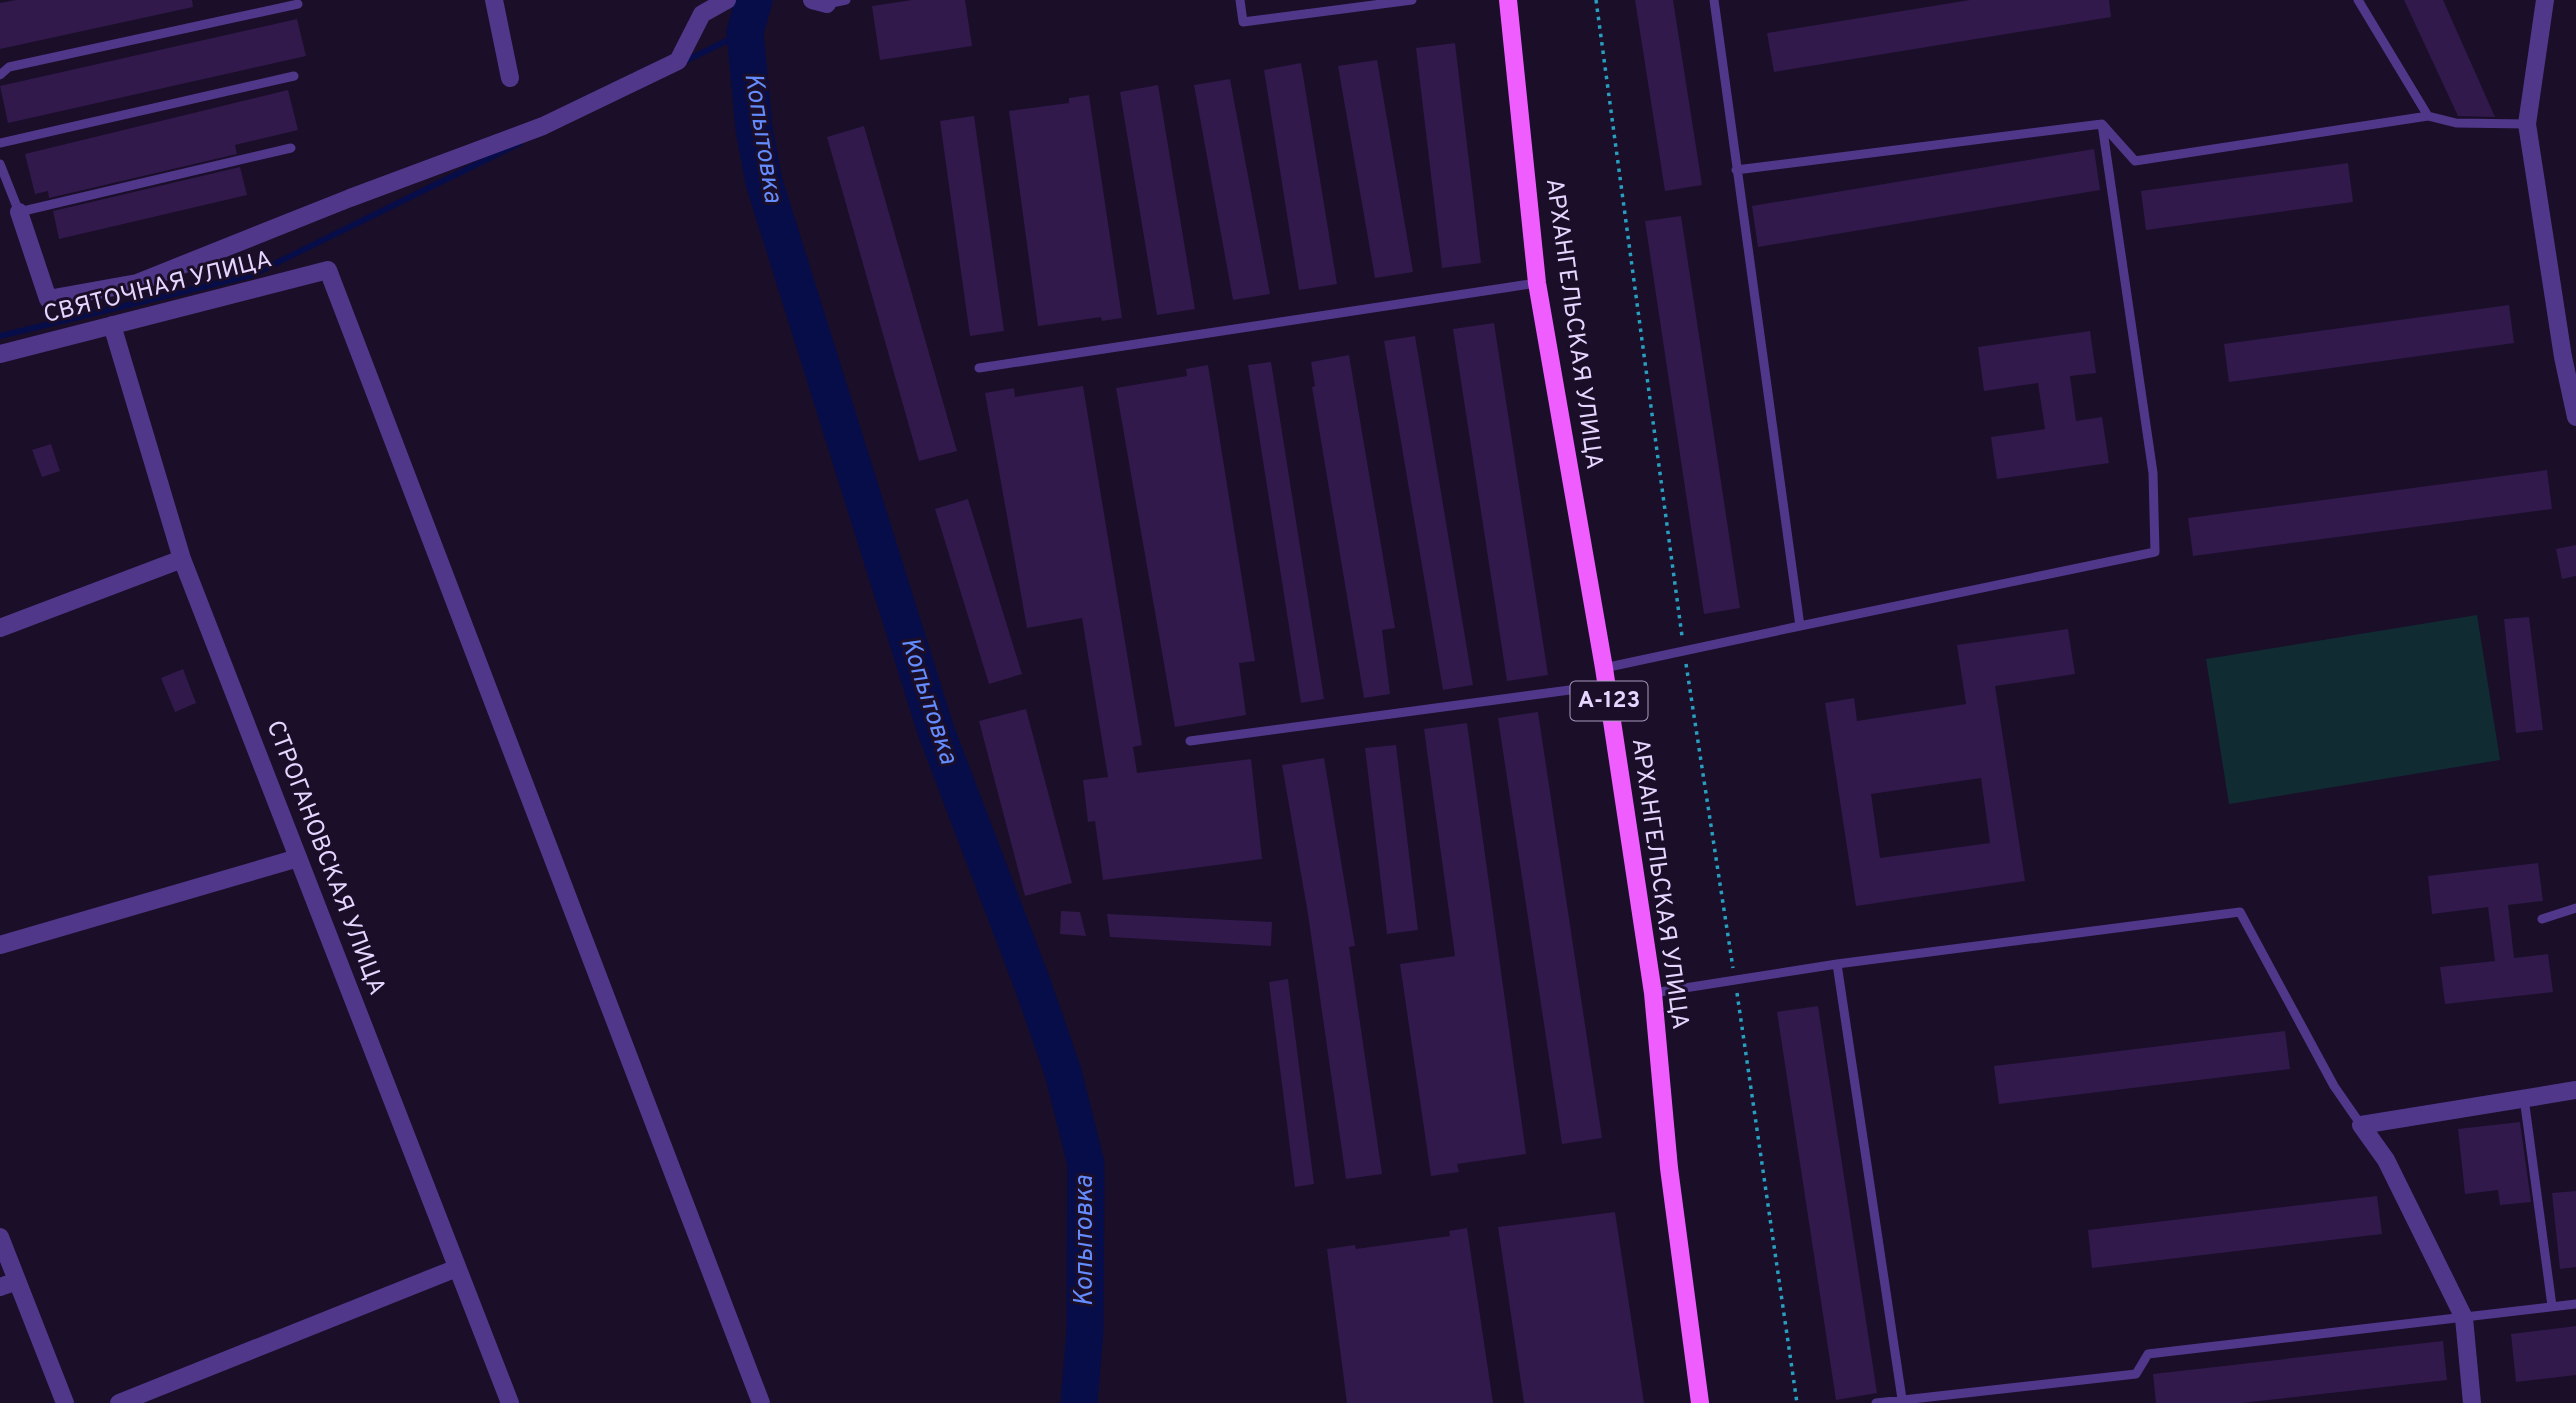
<svg xmlns="http://www.w3.org/2000/svg" width="2576" height="1403" font-family="Overpass,sans-serif">
	<rect width="100%" height="100%" fill="#1a0e29"/>
	<path fill="#112b33" d="M 2477,615 L 2500,760 L 2229,804 L 2206,659 Z"/>
	<g fill="none" stroke-linecap="round" stroke-linejoin="round">
		<path stroke="#070d49" stroke-width="6" d="M 683,62 L 745,32
			M 0,336 L 252,275 L 520,143"/>
		<path stroke="#070d49" stroke-width="37" d="M 754,0 L 745,32 L 754,129 L 764,182 L 936,731 L 1032,983 L 1063,1072 L 1086,1164 L 1085,1330 L 1079,1403"/>
	</g>
	<path fill="#31194b" fill-rule="evenodd" d="M 16,0 L 192,0 L 193,7 L 0,49 L 0,3 Z
		M 912,0 L 965,0 L 972,46 L 880,60 L 872,6 Z
		M 1635,0 L 1673,0 L 1702,185 L 1665,191 Z
		M 1970,0 L 2109,0 L 2111,17 L 1774,72 L 1767,33 Z
		M 2404,0 L 2443,0 L 2495,117 L 2458,116 Z
		M 297,19 L 306,56 L 8,123 L 0,86 Z
		M 1455,43 L 1481,263 L 1442,268 L 1416,48 Z
		M 1377,60 L 1413,272 L 1375,278 L 1338,66 Z
		M 1301,63 L 1337,284 L 1299,290 L 1264,70 Z
		M 1230,79 L 1270,294 L 1233,300 L 1194,85 Z
		M 1158,85 L 1195,309 L 1157,315 L 1120,92 Z
		M 288,90 L 298,130 L 235,145 L 237,154 L 49,198 L 48,191 L 35,194 L 25,154 Z
		M 1089,95 L 1122,318 L 1102,321 L 1101,317 L 1038,326 L 1009,111 L 1069,103 L 1069,98 Z
		M 974,116 L 1004,331 L 970,336 L 940,121 Z
		M 864,126 L 957,451 L 919,461 L 827,137 Z
		M 2094,149 L 2100,190 L 1758,247 L 1752,206 Z
		M 2348,163 L 2353,202 L 2146,230 L 2141,191 Z
		M 240,167 L 247,195 L 59,239 L 53,211 Z
		M 1681,216 L 1740,608 L 1704,614 L 1645,221 Z
		M 2509,305 L 2514,343 L 2229,382 L 2224,344 Z
		M 1494,323 L 1548,675 L 1507,681 L 1453,329 Z
		M 2090,331 L 2096,373 L 2070,376 L 2076,421 L 2102,417 L 2109,463 L 1997,479 L 1991,437 L 2045,429 L 2038,383 L 1984,391 L 1978,347 Z
		M 1415,336 L 1473,685 L 1443,690 L 1384,341 Z
		M 1349,355 L 1395,628 L 1382,630 L 1390,694 L 1364,698 L 1312,387 L 1315,386 L 1311,362 Z
		M 1271,362 L 1324,699 L 1301,703 L 1248,365 Z
		M 1208,365 L 1255,661 L 1239,663 L 1246,715 L 1175,727 L 1116,388 L 1187,376 L 1186,369 Z
		M 1083,386 L 1142,745 L 1133,747 L 1137,773 L 1251,759 L 1262,859 L 1103,880 L 1095,821 L 1088,822 L 1083,780 L 1108,777 L 1082,618 L 1027,628 L 985,393 L 1014,388 L 1015,397 Z
		M 51,444 L 60,471 L 42,477 L 32,450 Z
		M 2547,470 L 2552,509 L 2193,556 L 2188,518 Z
		M 968,499 L 1022,674 L 989,684 L 935,509 Z
		M 2576,545 L 2576,576 L 2562,579 L 2556,549 Z
		M 2529,617 L 2543,730 L 2516,733 L 2504,619 Z
		M 2068,629 L 2075,674 L 1995,686 L 2025,881 L 1856,906 L 1825,703 L 1854,698 L 1857,721 L 1966,704 L 1957,645 ZM 1981,778 L 1990,843 L 1880,858 L 1871,794 Z
		M 183,669 L 196,703 L 175,712 L 161,678 Z
		M 1026,709 L 1072,883 L 1025,896 L 979,721 Z
		M 1538,712 L 1602,1138 L 1562,1144 L 1498,718 Z
		M 1467,723 L 1526,1154 L 1457,1164 L 1459,1172 L 1431,1176 L 1400,964 L 1455,956 L 1424,729 Z
		M 1396,745 L 1418,930 L 1387,934 L 1365,748 Z
		M 1324,758 L 1355,946 L 1349,947 L 1382,1174 L 1346,1179 L 1308,914 L 1282,765 Z
		M 2538,863 L 2543,901 L 2508,905 L 2514,958 L 2548,954 L 2553,992 L 2445,1004 L 2440,967 L 2495,961 L 2488,907 L 2432,914 L 2428,876 Z
		M 1061,911 L 1080,912 L 1086,936 L 1060,934 Z
		M 1107,914 L 1272,922 L 1271,946 L 1110,937 Z
		M 1288,979 L 1314,1184 L 1295,1187 L 1269,982 Z
		M 1818,1006 L 1877,1393 L 1836,1400 L 1777,1012 Z
		M 2285,1031 L 2290,1069 L 1999,1104 L 1994,1066 Z
		M 2520,1122 L 2531,1202 L 2500,1205 L 2498,1190 L 2465,1194 L 2458,1129 Z
		M 2576,1191 L 2576,1267 L 2560,1269 L 2552,1193 Z
		M 2377,1196 L 2382,1234 L 2092,1268 L 2088,1230 Z
		M 1615,1212 L 1644,1403 L 1524,1403 L 1498,1227 Z
		M 1467,1228 L 1493,1403 L 1347,1403 L 1327,1249 L 1355,1245 L 1356,1249 L 1450,1236 L 1449,1231 Z
		M 2576,1326 L 2576,1375 L 2516,1382 L 2511,1334 Z
		M 2443,1341 L 2447,1380 L 2242,1403 L 2156,1403 L 2153,1374 Z"/>
	<g fill="none" stroke-linecap="round" stroke-linejoin="round">
		<path stroke="#299fc0" stroke-width="3.5" stroke-dasharray="3.5 5" stroke-linecap="butt" d="M 1596,0 L 1682,636
			M 1686,664 L 1733,968
			M 1737,993 L 1797,1403"/>
		<path stroke="#51378a" stroke-width="9" d="M 1240,0 L 1243,22 L 1412,0
			M 2358,0 L 2428,116 L 2456,123 L 2527,124
			M 827,4 L 846,0
			M 0,75 L 9,67 L 298,4
			M 0,143 L 294,76
			M 0,164 L 19,212 L 291,148
			M 1736,170 L 2102,124 L 2135,161 L 2428,116
			M 979,368 L 1537,283
			M 1800,626 L 2155,552 L 2153,473 L 2102,124
			M 1604,668 L 1800,626 L 1714,0
			M 1190,741 L 1607,685
			M 2542,919 L 2576,908
			M 1837,964 L 2240,912 L 2334,1086 L 2361,1125
			M 1653,993 L 1837,964 L 1902,1399
			M 2524,1098 L 2552,1306
			M 1876,1403 L 2136,1374 L 2148,1354 L 2576,1304"/>
		<path stroke="#51378a" stroke-width="18" d="M 494,0 L 510,78
			M 812,0 L 827,4
			M 2545,0 L 2527,124 L 2563,357 L 2576,417
			M 19,212 L 48,299 L 137,283 L 350,198 L 543,126 L 678,61 L 702,14 L 727,0
			M 112,325 L 182,559 L 510,1403
			M 0,354 L 328,270 L 761,1403
			M 0,628 L 182,559
			M 0,945 L 298,858
			M 0,1237 L 65,1403
			M 0,1287 L 17,1281
			M 119,1403 L 457,1268
			M 2472,1403 L 2464,1318 L 2386,1160 L 2361,1125 L 2576,1090"/>
		<path stroke="#ef5dff" stroke-width="18" d="M 1508,0 L 1537,283 L 1604,668 L 1653,993 L 1669,1168 L 1700,1403"/>
	</g>
	<g text-anchor="middle" dominant-baseline="central" stroke-width="6" stroke-linejoin="round" paint-order="stroke">
		<rect fill="#1a0e29" stroke="#a99abf" stroke-width="2" x="1570.5" y="681.5" width="77" height="39" rx="5"/>
		<g font-size="23" font-weight="bold" fill="#e6d6ff">
			<text x="1609" y="701">А-123</text>
		</g>
		<g font-size="24" fill="#e6d6ff" stroke="#1a0e29">
			<text transform="translate(158 288) rotate(-14)">СВЯТОЧНАЯ УЛИЦА</text>
			<text transform="translate(1573 324) rotate(82)">АРХАНГЕЛЬСКАЯ УЛИЦА</text>
			<text transform="translate(325 858) rotate(69)">СТРОГАНОВСКАЯ УЛИЦА</text>
			<text transform="translate(1659 884) rotate(82)">АРХАНГЕЛЬСКАЯ УЛИЦА</text>
		</g>
		<g font-size="26" font-style="italic" fill="#648cff" stroke="#1a0e29">
			<text transform="translate(762 138) rotate(81)">Копытовка</text>
			<text transform="translate(928 701) rotate(72)">Копытовка</text>
			<text transform="translate(1085 1241) rotate(-90)">Копытовка</text>
		</g>
	</g>
</svg>
